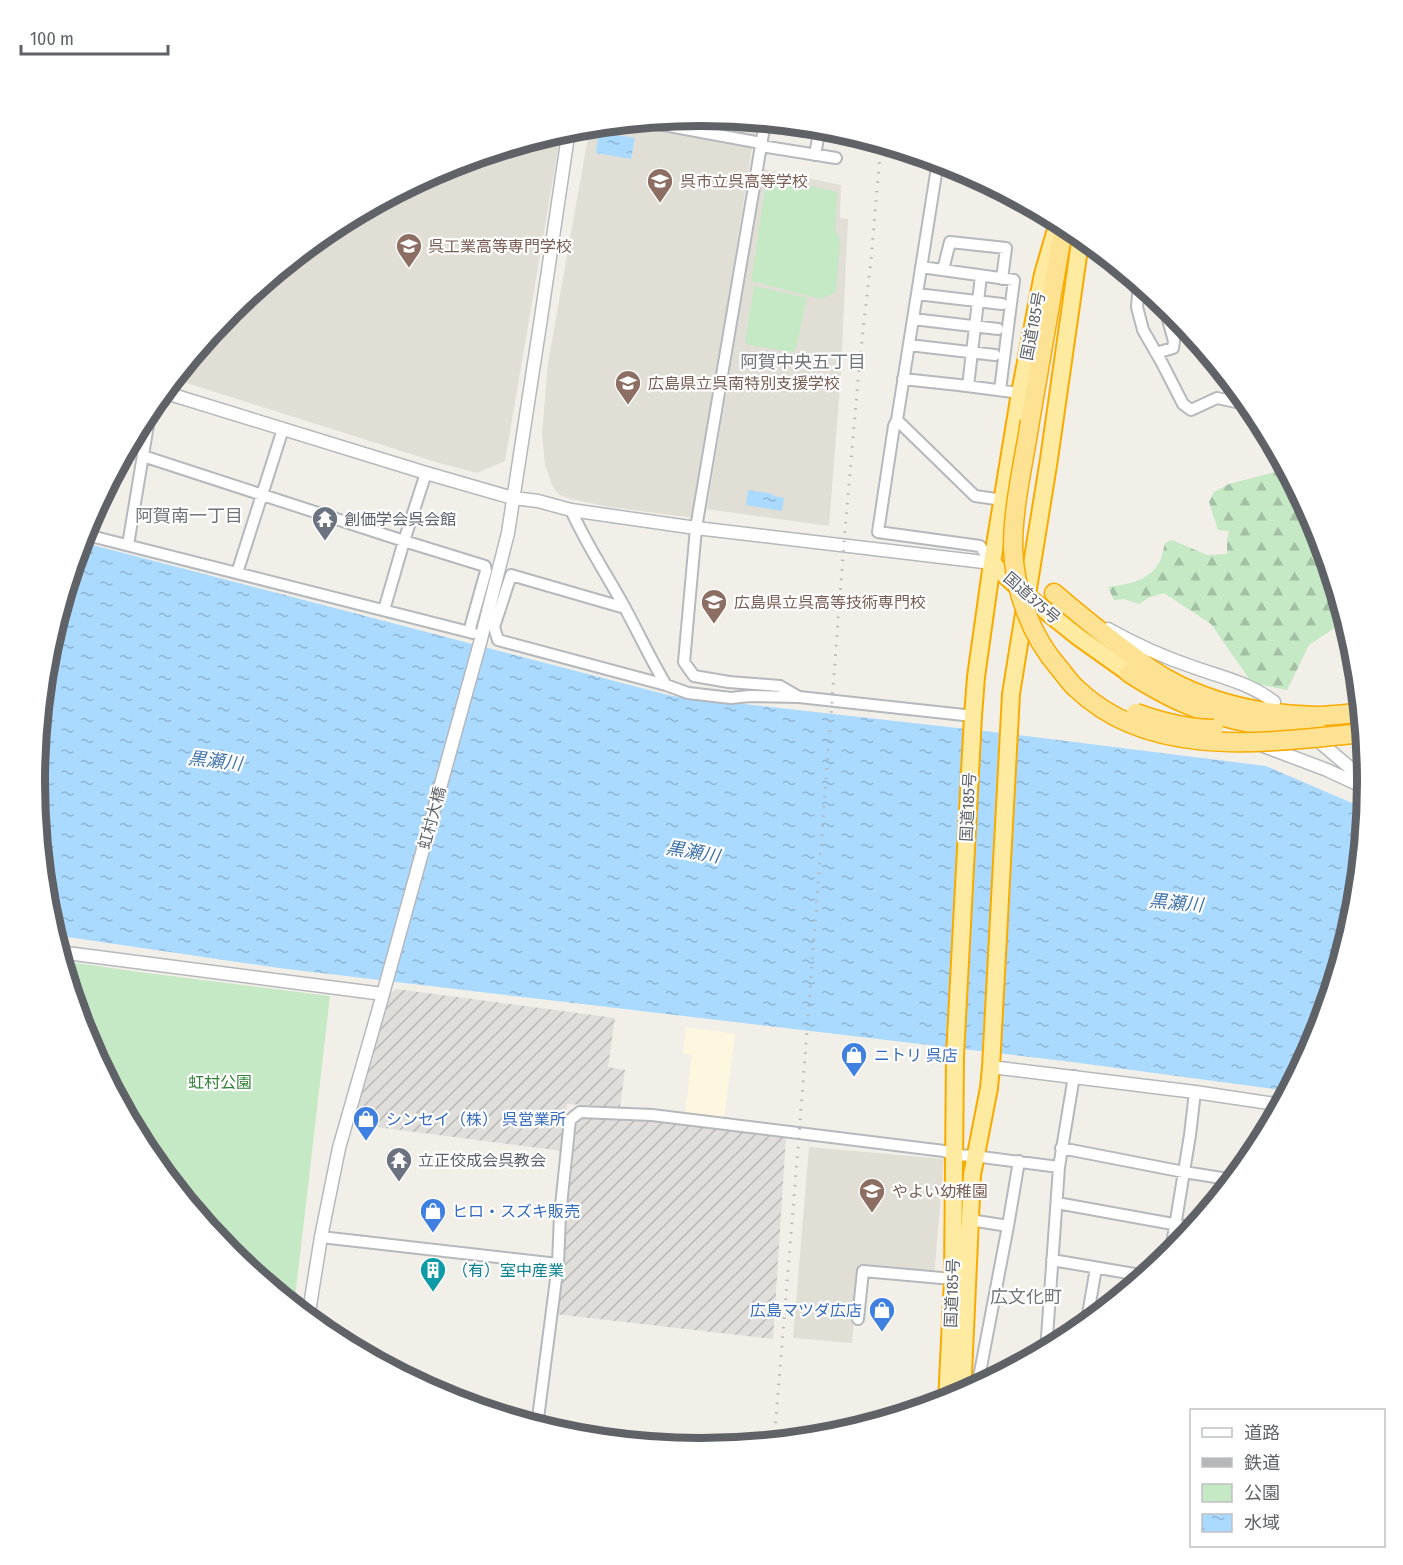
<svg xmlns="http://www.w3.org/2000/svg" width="1403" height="1565" font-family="'Fira Sans Condensed','Noto Sans JP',sans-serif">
	<defs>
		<pattern id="industrial-furrows" width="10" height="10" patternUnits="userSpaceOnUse" patternTransform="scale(1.5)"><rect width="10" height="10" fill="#e0deda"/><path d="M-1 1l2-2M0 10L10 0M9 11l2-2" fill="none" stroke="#b9b8b5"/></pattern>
		<pattern id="forest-firs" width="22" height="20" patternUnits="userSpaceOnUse" patternTransform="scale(1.5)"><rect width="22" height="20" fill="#c5e8c5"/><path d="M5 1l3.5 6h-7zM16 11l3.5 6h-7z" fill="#a3c0a4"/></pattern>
		<pattern id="water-ripples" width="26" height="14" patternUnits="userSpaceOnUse" patternTransform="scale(1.5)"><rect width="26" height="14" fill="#aadaff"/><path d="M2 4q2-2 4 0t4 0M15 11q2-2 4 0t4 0" fill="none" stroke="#8eb4d2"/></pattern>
	</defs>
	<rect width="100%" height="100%" fill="#f1efe8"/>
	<path fill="#fef7e0" d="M 686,1027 L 735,1034 L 724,1118 L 685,1114 L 692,1055 L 683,1053 Z"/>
	<path fill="url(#industrial-furrows)" d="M 396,989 L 615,1018 L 608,1067 L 625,1070 L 620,1107 L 567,1104 L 563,1151 L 353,1124 L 390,994 Z
		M 584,1116 L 663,1123 L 786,1137 L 773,1339 L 555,1314 L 577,1123 Z"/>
	<path fill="#e1ded6" d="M 702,116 L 757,121 L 754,138 L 652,120 Z
		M 622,123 L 752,148 L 694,518 L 609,507 L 567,498 L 558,494 L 552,485 L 545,464 L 542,434 L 548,363 L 590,126 Z
		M 561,132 L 505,461 L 477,473 L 439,463 L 174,379 L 230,311 L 331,228 L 447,166 Z
		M 763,169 L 841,185 L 840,218 L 848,219 L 841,373 L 829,526 L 707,509 Z
		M 809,1147 L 944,1159 L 934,1277 L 858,1270 L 852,1343 L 793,1338 Z"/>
	<path fill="url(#forest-firs)" d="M 1279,471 L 1283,478 L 1291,477 L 1318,528 L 1346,620 L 1309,645 L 1287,690 L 1252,683 L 1211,624 L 1164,593 L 1148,598 L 1139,604 L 1124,599 L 1114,600 L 1108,587 C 1125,585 1147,581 1157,566 C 1162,560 1163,550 1165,543 L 1172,540 L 1207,555 L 1227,554 L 1227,540 L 1229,531 L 1218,530 L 1209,502 L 1214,492 L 1229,484 Z"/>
	<path fill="#c5e8c5" d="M 767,176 L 837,192 L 835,230 L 840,241 L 836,292 L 821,299 L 751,281 Z
		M 754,286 L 807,298 L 796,348 L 793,352 L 748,345 L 745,340 Z
		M 62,961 L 139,972 L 330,996 L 294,1307 L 230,1254 L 147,1153 L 85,1037 Z"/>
	<path fill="url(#water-ripples)" d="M 599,132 L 635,138 L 631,159 L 596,153 Z
		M 748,490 L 773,494 L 773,496 L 784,498 L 782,511 L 746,505 Z
		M 81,542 L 672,696 L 993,732 L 1266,766 L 1366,809 L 1356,913 L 1318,1038 L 1289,1091 L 1072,1062 L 279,968 L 54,935 L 47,912 L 35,782 L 47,652 Z"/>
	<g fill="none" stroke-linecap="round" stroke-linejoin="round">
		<g stroke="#b5b8bc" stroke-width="14">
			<path id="minor" d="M 642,121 L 761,143
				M 765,122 L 696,528 L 684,662 L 694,676 L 729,682 L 780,686 L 799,697
				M 761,146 L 836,158
				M 815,155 L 820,127
				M 938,161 L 897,420 L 894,426 L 878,532 L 980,546 L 992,563
				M 921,267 L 1014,280 L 1000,390
				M 943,270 L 950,242 L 1006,248 L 1002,279
				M 1139,283 L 1137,307 L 1143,330 L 1162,363 L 1183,404 L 1191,410 L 1217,398 L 1250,405
				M 917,294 L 1002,304
				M 913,319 L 998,329
				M 909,345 L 995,355
				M 1156,353 L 1173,348 L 1174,341 L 1165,309 L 1167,306
				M 903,379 L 959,385 L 1020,393
				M 968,386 L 981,276
				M 897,420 L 975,496 L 1003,500
				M 143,456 L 404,541 L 485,566 L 486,571 L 469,632
				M 571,510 C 586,544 607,575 625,608 C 639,634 651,660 666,685
				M 83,534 L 473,633
				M 128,545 L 151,407
				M 1325,552 L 1323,554 L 1322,558 L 1326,566 L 1330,567
				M 237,573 L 283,429
				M 625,608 L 511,575 L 494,627 L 498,640 L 666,685 L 688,693 L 731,698 L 750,696 L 799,697 L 973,716
				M 384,610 L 404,541 L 426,473
				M 1061,1148 L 1184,1172 L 1234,1180
				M 1057,1203 L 1195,1228
				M 970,1220 L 1008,1226
				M 321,1237 L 558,1264
				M 1170,1257 L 1190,1135 L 1195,1092
				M 1052,1260 L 1146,1276
				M 858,1319 L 863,1271 L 953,1279
				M 1086,1326 L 1096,1268
				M 1046,1351 L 1059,1167 L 1074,1076
				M 977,1388 L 1008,1226 L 1019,1161
				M 537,1426 L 558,1264 L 560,1215 L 570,1120 L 580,1112 L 652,1115 L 944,1151 L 954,1155 L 974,1156 L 1059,1167"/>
		</g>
		<g stroke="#b5b8bc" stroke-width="15">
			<path id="tertiary" d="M 163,392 L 426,473 L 513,498 L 538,501 L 571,510 L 696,528 L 992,563
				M 1108,629 C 1135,644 1163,657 1193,667 C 1221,677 1250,683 1274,702
				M 1322,744 L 1368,783
				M 1261,745 L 1327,770 L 1368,789
				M 59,952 L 383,994 L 339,1148 L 321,1237 L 308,1318
				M 383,994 L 480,643 L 508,533 L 541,318 L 569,129
				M 991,1067 L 1195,1092 L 1282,1105"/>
		</g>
		<g stroke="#f9ab00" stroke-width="20">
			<path id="trunk" d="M 992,563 L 1027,596 L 1077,636 L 1129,673
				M 962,1396 L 972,1175 L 989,1088 L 991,1067 L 1011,694 L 1049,459 L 1081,235
				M 947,1402 L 953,1279 L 955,1056 L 973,716 L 976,677 L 992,563 L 1020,393 L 1043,274 L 1057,226"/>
		</g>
		<g stroke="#f9ab00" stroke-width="21">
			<path id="motorway" d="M 1030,421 L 1064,224
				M 1054,593 C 1075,611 1096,628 1118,645 C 1134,657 1149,669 1167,679 C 1212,704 1265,715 1316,716 C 1331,716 1347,714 1362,712
				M 1129,673 C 1148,685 1166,696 1186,704 C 1228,722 1275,728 1320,733"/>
		</g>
		<use href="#minor" stroke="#fff" stroke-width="10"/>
		<use href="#tertiary" stroke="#fff" stroke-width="12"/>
		<use href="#trunk" stroke="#feeaa1" stroke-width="16"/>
		<use href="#motorway" stroke="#fde293" stroke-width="18"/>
		<path stroke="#b6b7b8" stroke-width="3" stroke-dasharray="1.5 8" stroke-linecap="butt" d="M 774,1442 L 798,1149 L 845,530 L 860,358 L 871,260 L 881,143"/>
		<g stroke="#f9ab00" stroke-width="21" stroke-linecap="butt">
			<path id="motorway-bridge" d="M 1030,421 C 1024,462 1013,505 1013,547 C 1014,590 1031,636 1059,668 C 1065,675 1070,683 1077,689 C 1152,761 1270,742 1364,733
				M 1136,713 C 1161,722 1188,729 1214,729"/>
		</g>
		<use href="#motorway-bridge" stroke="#fde293" stroke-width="18"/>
	</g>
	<defs>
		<g id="school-pin" transform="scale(1.35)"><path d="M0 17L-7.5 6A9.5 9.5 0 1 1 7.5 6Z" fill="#8d6e63" stroke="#fff"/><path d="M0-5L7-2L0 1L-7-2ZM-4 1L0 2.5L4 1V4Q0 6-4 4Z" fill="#fff"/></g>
		<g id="temple-pin" transform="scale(1.35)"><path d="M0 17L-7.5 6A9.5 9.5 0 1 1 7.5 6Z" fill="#6b7280" stroke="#fff"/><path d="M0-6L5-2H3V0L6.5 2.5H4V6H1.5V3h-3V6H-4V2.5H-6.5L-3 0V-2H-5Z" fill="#fff"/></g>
		<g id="university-pin" transform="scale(1.35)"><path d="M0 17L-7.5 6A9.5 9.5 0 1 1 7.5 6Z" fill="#8d6e63" stroke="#fff"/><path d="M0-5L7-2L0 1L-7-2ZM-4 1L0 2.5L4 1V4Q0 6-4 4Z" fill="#fff"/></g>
		<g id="shop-pin" transform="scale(1.35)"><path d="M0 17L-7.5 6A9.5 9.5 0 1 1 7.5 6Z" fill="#3f7fe0" stroke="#fff"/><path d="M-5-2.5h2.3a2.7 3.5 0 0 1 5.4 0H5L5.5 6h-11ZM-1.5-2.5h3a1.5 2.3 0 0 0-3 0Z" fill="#fff"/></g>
		<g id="building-pin" transform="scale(1.35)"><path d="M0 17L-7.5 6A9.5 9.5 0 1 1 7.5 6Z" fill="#0f9aa8" stroke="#fff"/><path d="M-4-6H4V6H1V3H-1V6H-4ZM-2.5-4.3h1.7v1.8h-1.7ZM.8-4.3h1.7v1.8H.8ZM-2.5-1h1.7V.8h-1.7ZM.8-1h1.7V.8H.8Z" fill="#fff"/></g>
	</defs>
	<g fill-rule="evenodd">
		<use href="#school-pin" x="660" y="181"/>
		<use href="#school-pin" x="409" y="246"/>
		<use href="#school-pin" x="628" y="383"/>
		<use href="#temple-pin" x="325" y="519"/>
		<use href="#university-pin" x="714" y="602"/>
		<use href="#shop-pin" x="854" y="1055"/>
		<use href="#shop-pin" x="366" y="1119"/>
		<use href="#temple-pin" x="399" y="1160"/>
		<use href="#school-pin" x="872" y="1191"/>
		<use href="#shop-pin" x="433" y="1211"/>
		<use href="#building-pin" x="433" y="1270"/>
		<use href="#shop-pin" x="882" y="1310"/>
	</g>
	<g text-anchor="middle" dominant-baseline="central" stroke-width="4.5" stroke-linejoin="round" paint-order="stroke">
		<g font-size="16" fill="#785e54" stroke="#fff" text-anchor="start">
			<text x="680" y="181">呉市立呉高等学校</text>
			<text x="428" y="246">呉工業高等専門学校</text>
			<text x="648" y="383">広島県立呉南特別支援学校</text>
			<text x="734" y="602">広島県立呉高等技術専門校</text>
			<text x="892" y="1191">やよい幼稚園</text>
		</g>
		<g font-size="16" fill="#5f6368" stroke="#fff">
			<text transform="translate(1033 326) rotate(-79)">国道185号</text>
			<text transform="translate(1032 598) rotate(41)">国道375号</text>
			<text transform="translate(968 807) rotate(-87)">国道185号</text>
			<text transform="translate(432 818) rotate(-75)">虹村大橋</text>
			<text transform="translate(952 1293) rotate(-88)">国道185号</text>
		</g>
		<g font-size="16" fill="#5b616d" stroke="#fff" text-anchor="start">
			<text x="344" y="519">創価学会呉会館</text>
			<text x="418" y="1160">立正佼成会呉教会</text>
		</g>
		<g font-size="16" fill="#366cbe" stroke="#fff" text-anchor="start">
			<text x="874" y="1055">ニトリ 呉店</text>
			<text x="386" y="1119">シンセイ（株） 呉営業所</text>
			<text x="452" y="1211">ヒロ・スズキ販売</text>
			<text x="862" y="1310" text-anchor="end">広島マツダ広店</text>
		</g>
		<g font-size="16" fill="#348238" stroke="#fff">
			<text x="220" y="1082">虹村公園</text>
		</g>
		<g font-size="16" fill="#0d838f" stroke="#fff" text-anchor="start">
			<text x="452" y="1270">（有）室中産業</text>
		</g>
		<g font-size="18" fill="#70757a" stroke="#fff">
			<text x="803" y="362">阿賀中央五丁目</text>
			<text x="189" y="516">阿賀南一丁目</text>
			<text x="1026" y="1297">広文化町</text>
		</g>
		<g font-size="18" font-style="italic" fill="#4174aa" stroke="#fff">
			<text transform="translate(215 761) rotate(7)">黒瀬川</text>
			<text transform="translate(693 852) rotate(10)">黒瀬川</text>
			<text transform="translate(1176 903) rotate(5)">黒瀬川</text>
		</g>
	</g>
	<path d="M0 0H1403V1565H0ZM45 782a656 656 0 1 1 1312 0a656 656 0 1 1-1312 0Z" fill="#fff" fill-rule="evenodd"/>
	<path fill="none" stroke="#5f6368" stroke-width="8" d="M45 782a656 656 0 1 1 1312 0a656 656 0 1 1-1312 0Z"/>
	<rect x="1190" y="1409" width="195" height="138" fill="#ffffff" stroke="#bfc1c3" stroke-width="1.5"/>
	<rect x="1202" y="1428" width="30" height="9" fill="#ffffff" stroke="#bfc1c3" stroke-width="1.5"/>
	<text x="1244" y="1439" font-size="18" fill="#5f6368">道路</text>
	<rect x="1202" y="1458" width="30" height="9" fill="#b6b7b8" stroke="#bfc1c3" stroke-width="1.5"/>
	<text x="1244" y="1469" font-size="18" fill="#5f6368">鉄道</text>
	<rect x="1202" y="1484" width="30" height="18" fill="#c5e8c5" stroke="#bfc1c3" stroke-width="1.5"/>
	<text x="1244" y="1499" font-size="18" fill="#5f6368">公園</text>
	<rect x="1202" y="1514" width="30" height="18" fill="url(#water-ripples)" stroke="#bfc1c3" stroke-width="1.5"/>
	<text x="1244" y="1529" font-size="18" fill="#5f6368">水域</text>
	<path d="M21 45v9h147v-9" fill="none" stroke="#5f6368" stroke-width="3"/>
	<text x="30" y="45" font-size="18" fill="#5f6368" stroke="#ffffff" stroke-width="4.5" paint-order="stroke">100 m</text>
</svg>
